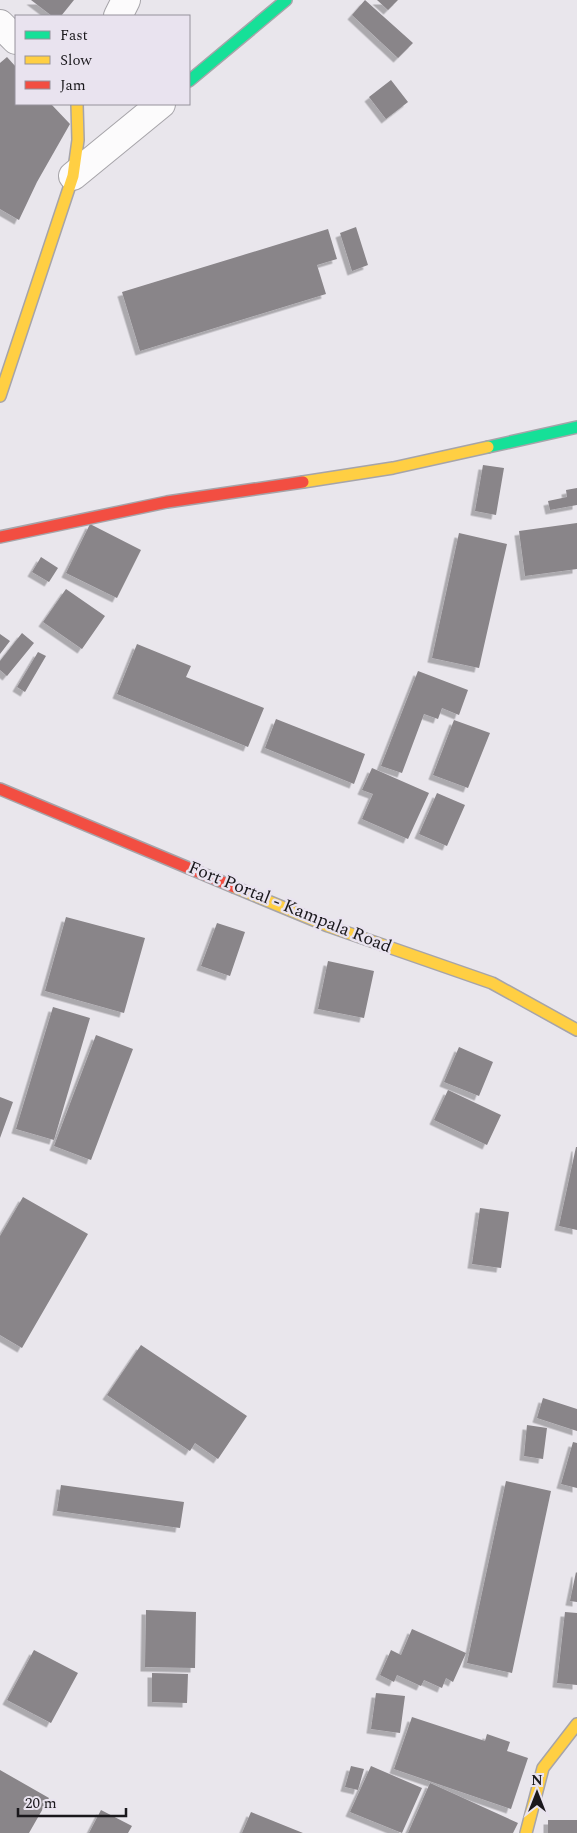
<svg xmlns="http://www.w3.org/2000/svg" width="577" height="1833" font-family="Spectral,serif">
	<defs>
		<filter id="shadow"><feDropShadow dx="-4.5" dy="4.5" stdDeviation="0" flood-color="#0004"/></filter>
	</defs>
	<rect width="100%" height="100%" fill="#e9e6ec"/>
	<path fill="#898589" filter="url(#shadow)" d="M 31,0 L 74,0 L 61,16 L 52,16 Z
		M 365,0 L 413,43 L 398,58 L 352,15 Z
		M 377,0 L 398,0 L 388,10 Z
		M 7,57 L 16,67 L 16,104 L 51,104 L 70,124 L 37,182 L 19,220 L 0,209 L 0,63 Z
		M 391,80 L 408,102 L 386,119 L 369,97 Z
		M 356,227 L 368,265 L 352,271 L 340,233 Z
		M 328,229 L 337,259 L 317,265 L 326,294 L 140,351 L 122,292 Z
		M 483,465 L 504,468 L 496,515 L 475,511 Z
		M 577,488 L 577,505 L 550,510 L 548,501 L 567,497 L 566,490 Z
		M 577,523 L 577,569 L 525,576 L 519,531 Z
		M 90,524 L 141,550 L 117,598 L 66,573 Z
		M 459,533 L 507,544 L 479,668 L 432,658 Z
		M 41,557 L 58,568 L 49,582 L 32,572 Z
		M 66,589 L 105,616 L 82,649 L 43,622 Z
		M 22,633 L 34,643 L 7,676 L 0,670 L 0,661 Z
		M 0,634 L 10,641 L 0,654 Z
		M 137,644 L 191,666 L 186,677 L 264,708 L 248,747 L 117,694 Z
		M 38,652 L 46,656 L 25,692 L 17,687 Z
		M 418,671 L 468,690 L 459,715 L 442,708 L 438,719 L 424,714 L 402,773 L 381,766 Z
		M 276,719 L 365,754 L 354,784 L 265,748 Z
		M 454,720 L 490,733 L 468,788 L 433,775 Z
		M 372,768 L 429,793 L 408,839 L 362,819 L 373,794 L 362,790 Z
		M 437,793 L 465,805 L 447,846 L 419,834 Z
		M 66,917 L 145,938 L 124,1013 L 45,991 Z
		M 217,923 L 245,932 L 230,976 L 201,966 Z
		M 328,961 L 374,971 L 364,1018 L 318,1009 Z
		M 53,1007 L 90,1018 L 54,1140 L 16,1129 Z
		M 96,1035 L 133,1049 L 91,1160 L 54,1146 Z
		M 459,1047 L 493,1062 L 479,1096 L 444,1082 Z
		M 448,1090 L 501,1115 L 487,1145 L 434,1120 Z
		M 0,1097 L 13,1102 L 0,1138 Z
		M 576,1147 L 577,1147 L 577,1230 L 559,1226 Z
		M 23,1197 L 88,1234 L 22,1348 L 0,1335 L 0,1236 Z
		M 480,1208 L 509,1212 L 501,1268 L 472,1264 Z
		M 141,1345 L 247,1416 L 218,1459 L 195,1443 L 190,1451 L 107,1395 Z
		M 543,1398 L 577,1409 L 577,1431 L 537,1418 Z
		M 527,1425 L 547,1428 L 543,1459 L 524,1456 Z
		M 573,1442 L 577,1443 L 577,1488 L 561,1484 Z
		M 506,1481 L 551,1491 L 512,1673 L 467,1663 Z
		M 61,1485 L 184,1502 L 180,1528 L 57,1511 Z
		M 576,1572 L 577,1573 L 577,1602 L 570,1601 Z
		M 146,1610 L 196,1612 L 195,1668 L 145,1667 Z
		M 565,1612 L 577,1613 L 577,1685 L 557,1683 Z
		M 412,1629 L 466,1653 L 453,1682 L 446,1678 L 442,1688 L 424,1680 L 421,1686 L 397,1675 L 394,1682 L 380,1675 L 391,1650 L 401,1655 Z
		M 34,1650 L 78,1673 L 51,1723 L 7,1700 Z
		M 152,1673 L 188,1674 L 187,1703 L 152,1702 Z
		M 376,1693 L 405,1696 L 400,1733 L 371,1729 Z
		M 412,1717 L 485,1741 L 487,1734 L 510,1742 L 507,1751 L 528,1758 L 511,1809 L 394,1769 Z
		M 351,1766 L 364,1769 L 358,1790 L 345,1787 Z
		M 371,1766 L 422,1788 L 402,1833 L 350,1812 Z
		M 0,1770 L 49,1798 L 29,1833 L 0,1833 Z
		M 430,1783 L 518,1823 L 513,1833 L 408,1833 Z
		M 101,1810 L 132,1826 L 128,1833 L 89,1833 Z
		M 251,1812 L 303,1833 L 242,1833 Z
		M 548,1820 L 577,1820 L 577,1833 L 548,1833 Z"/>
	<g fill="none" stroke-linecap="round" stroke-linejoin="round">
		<g stroke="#a6a4a9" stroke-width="30">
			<path id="street" d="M 118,16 L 126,0
				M 0,24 L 16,40
				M 73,176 L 161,104"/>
		</g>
		<g stroke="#a6a4a9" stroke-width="14">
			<path id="fast" d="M 189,81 L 286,0
				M 488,447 L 577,427"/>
		</g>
		<g stroke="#a6a4a9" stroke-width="14">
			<path id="slow" d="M 0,396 L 73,176 L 78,140 L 77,104
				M 303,482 L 393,468 L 488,447
				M 234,887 L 328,926 L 492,983 L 577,1030
				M 526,1833 L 543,1768 L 577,1724"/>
		</g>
		<g stroke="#a6a4a9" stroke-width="14">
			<path id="jam" d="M 0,537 L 167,502 L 303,482
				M 0,789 L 234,887"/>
		</g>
		<use href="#street" stroke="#fcfbfc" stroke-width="28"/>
		<use href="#fast" stroke="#16e098" stroke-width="11"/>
		<use href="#slow" stroke="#ffcf43" stroke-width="11"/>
		<use href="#jam" stroke="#f24e42" stroke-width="11"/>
	</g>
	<g text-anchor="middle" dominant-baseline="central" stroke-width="5" stroke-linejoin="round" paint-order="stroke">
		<g font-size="18" fill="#1a181c" stroke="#e9e3ef">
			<text transform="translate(290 907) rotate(22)">Fort Portal - Kampala Road</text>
		</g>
	</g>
	<rect x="15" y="15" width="175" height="90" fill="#e9e3ef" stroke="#96929b"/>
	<rect x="25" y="31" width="25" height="8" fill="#16e098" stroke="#96929b"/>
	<text x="60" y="40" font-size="15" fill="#1a181c">Fast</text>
	<rect x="25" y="56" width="25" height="8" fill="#ffcf43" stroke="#96929b"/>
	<text x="60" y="65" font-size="15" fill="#1a181c">Slow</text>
	<rect x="25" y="81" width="25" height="8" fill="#f24e42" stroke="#96929b"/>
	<text x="60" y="90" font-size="15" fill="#1a181c">Jam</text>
	<g transform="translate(537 1793)" stroke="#e9e3ef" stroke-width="4" paint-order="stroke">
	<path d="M0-4L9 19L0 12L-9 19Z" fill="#1a181c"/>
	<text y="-8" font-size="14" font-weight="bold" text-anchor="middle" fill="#1a181c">N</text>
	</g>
	<path d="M18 1808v8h108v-8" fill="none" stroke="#1a181c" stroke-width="2.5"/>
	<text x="25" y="1808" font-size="15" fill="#1a181c" stroke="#e9e3ef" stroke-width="4" paint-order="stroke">20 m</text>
</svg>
